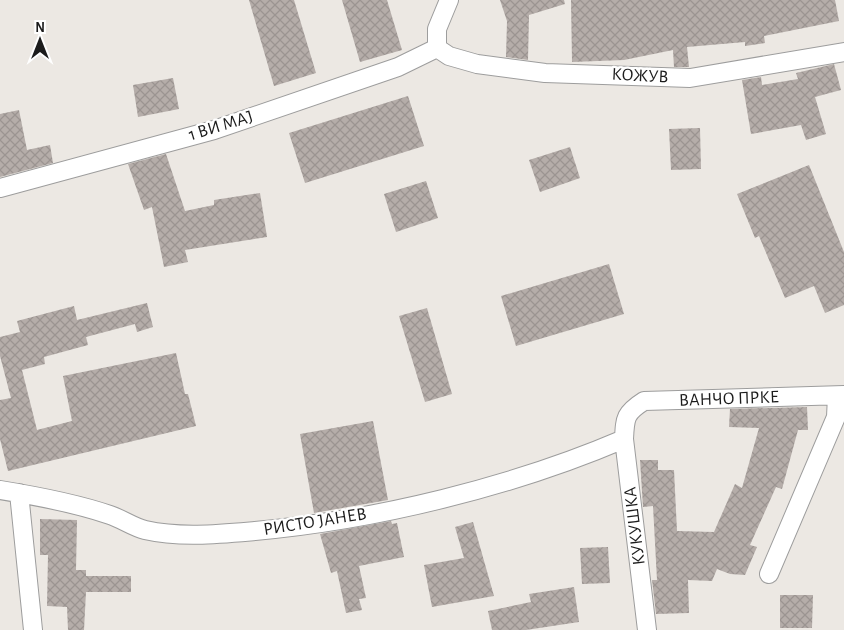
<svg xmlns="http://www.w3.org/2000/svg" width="844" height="630" font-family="'Alegreya Sans',sans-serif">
	<defs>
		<pattern id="building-cross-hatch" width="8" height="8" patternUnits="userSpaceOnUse" patternTransform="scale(1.25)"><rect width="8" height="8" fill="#b5ada9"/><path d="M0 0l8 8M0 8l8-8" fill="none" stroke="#9b9491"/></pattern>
	</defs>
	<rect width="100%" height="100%" fill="#ece8e3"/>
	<path fill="url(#building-cross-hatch)" d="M 249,0 L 294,0 L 316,73 L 274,86 Z
		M 342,0 L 387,0 L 402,50 L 360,62 Z
		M 500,0 L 564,0 L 565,4 L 529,15 L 528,60 L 506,57 L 507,21 Z
		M 571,0 L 835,0 L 839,21 L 764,36 L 765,43 L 745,46 L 745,42 L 687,47 L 689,67 L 674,67 L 673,50 L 624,60 L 572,62 Z
		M 834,64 L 841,90 L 815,97 L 826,134 L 806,140 L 801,125 L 751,134 L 742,80 L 761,77 L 762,85 L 798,79 L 796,73 Z
		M 173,78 L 179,109 L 138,117 L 133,85 Z
		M 408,96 L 424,146 L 305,183 L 289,133 Z
		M 19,110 L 27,150 L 50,145 L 53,163 L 0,177 L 0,114 Z
		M 700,128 L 701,169 L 671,170 L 669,129 Z
		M 570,147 L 580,178 L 540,192 L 529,160 Z
		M 166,154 L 185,211 L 214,205 L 214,200 L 260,193 L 267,237 L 185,250 L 188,262 L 164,267 L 152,207 L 144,210 L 128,164 Z
		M 809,165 L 844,252 L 844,305 L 825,313 L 814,286 L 785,298 L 759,236 L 755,238 L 737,194 Z
		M 426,181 L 438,218 L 396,232 L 384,194 Z
		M 609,264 L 624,314 L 516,346 L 501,296 Z
		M 147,303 L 153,327 L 137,332 L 135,324 L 86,337 L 88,345 L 44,357 L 45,364 L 22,370 L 37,430 L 72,421 L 63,376 L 176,353 L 185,394 L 188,394 L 196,426 L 8,471 L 0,439 L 0,400 L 11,398 L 0,356 L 0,337 L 20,332 L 17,321 L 74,306 L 77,320 Z
		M 427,308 L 452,394 L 425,402 L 399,316 Z
		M 807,407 L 808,430 L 798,430 L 782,489 L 776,487 L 750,545 L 757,547 L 745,575 L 730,574 L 717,569 L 712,581 L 688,580 L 689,613 L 656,614 L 652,580 L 657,580 L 653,506 L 643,507 L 640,460 L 658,460 L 658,470 L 674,470 L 677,531 L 714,532 L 735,484 L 742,488 L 759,428 L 729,427 L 730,409 Z
		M 373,421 L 388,500 L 314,513 L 300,434 Z
		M 40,519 L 77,520 L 76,570 L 86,570 L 86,576 L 131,576 L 131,592 L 86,592 L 84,630 L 68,630 L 67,607 L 47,606 L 48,555 L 40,555 Z
		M 391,521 L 392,524 L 397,523 L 404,557 L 359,566 L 366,598 L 359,599 L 362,610 L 346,613 L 337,571 L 331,573 L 320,534 Z
		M 473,522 L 494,596 L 432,607 L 424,565 L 464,558 L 455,527 Z
		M 608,547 L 610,583 L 582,584 L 580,548 Z
		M 574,587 L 579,622 L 526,630 L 492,630 L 488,611 L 531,602 L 529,594 Z
		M 780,595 L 813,595 L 812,628 L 780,628 Z"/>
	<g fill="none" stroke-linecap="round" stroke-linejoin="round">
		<g stroke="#9d9d9d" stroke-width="20">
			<path id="minor" d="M 437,48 L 449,56 L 477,64 L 545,73 L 690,78 L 844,52
				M 437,48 L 437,29 L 449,0
				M 0,188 L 214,130 L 398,67 L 437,48
				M 0,490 C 37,496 75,503 110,515 C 122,519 133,527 145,530 C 180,538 220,534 255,531 C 376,520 512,487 624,439
				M 19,493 L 33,630
				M 769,574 L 836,417 L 837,396
				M 647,630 L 624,439 C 625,418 625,413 644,401 L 844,395"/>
		</g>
		<use href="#minor" stroke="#fff" stroke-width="18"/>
	</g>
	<g text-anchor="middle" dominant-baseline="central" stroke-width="4.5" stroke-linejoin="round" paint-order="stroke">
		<g font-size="18" fill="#1c1c1c" stroke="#fff">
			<text transform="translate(640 76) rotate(3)">КОЖУВ</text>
			<text transform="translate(221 126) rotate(-17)">1 ВИ МАЈ</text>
			<text transform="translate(729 399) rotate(-2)">ВАНЧО ПРКЕ</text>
			<text transform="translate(315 522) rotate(-9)">РИСТО ЈАНЕВ</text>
			<text transform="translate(635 526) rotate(-97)">КУКУШКА</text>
		</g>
	</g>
	<g transform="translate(40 40)" stroke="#ffffff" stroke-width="4" paint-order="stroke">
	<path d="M0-4L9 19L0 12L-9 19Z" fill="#1c1c1c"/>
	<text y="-8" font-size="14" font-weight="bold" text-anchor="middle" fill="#1c1c1c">N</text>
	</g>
</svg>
